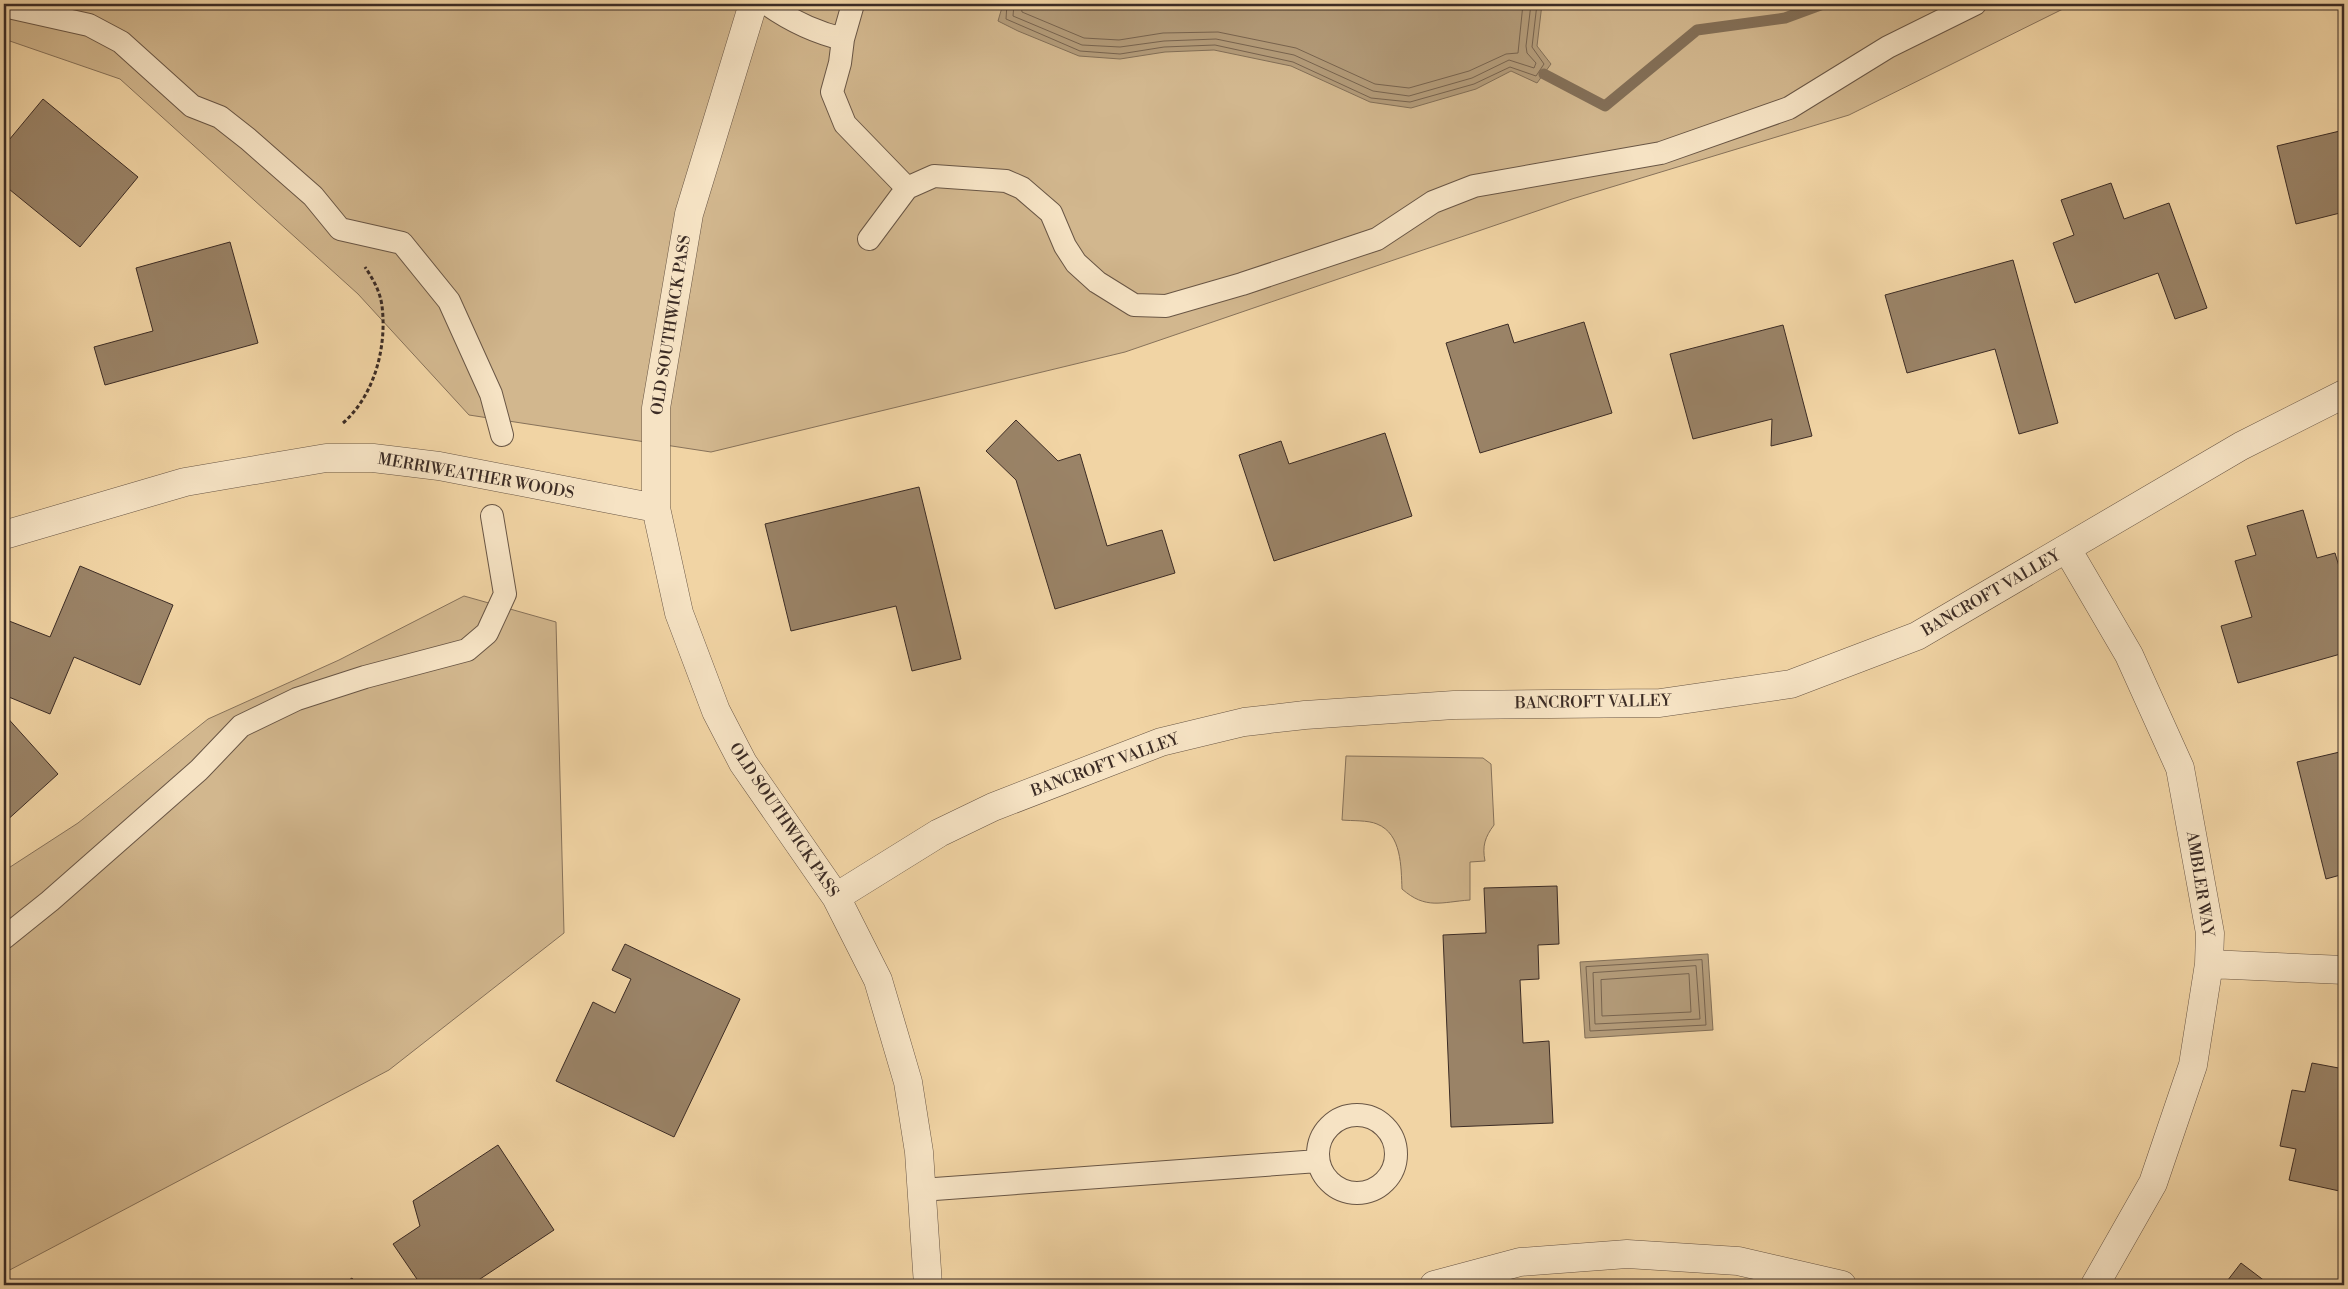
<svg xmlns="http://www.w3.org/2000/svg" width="2348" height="1289" font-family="'Libre Bodoni',serif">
	<rect width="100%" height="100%" fill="#f1d4a4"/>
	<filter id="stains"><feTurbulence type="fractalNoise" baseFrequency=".004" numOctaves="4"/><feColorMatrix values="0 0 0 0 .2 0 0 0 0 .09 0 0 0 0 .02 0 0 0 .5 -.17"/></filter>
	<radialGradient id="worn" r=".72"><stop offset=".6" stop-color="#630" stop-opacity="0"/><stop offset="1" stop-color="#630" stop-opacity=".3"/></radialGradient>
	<path fill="#d2b78e" stroke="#87725a" d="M 4,4 L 2073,4 L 1849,115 L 1572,199 L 1125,352 L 711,452 L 469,415 L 358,294 L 120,79 L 4,39 Z
		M 464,596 L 556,622 L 564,933 L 389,1070 L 4,1273 L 4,871 L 78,823 L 208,719 L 339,660 Z
		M 1346,756 L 1483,758 L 1491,764 L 1494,825 C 1485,837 1482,846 1485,861 L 1470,862 L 1470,900 C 1441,902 1426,910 1402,889 C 1401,867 1402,834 1377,824 C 1368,820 1352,821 1342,820 Z"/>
	<path fill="#b39b79" stroke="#836f57" d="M 1003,4 L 1542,4 L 1537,46 L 1551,64 L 1537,83 L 1511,71 L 1476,89 L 1411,108 L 1370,102 L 1291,66 L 1214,50 L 1165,52 L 1120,59 L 1079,56 L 1018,31 L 998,21 Z
		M 1708,954 L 1713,1030 L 1585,1038 L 1580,962 Z"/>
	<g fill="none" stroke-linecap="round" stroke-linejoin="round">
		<path stroke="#78644f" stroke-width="1" d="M 1007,4 L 1006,19 L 1080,51 L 1120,54 L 1164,47 L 1215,45 L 1293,62 L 1371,98 L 1410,102 L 1474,84 L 1510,67 L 1536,76 L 1544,64 L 1532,47 L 1537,4
			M 1014,4 L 1013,16 L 1082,45 L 1120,47 L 1164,41 L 1216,39 L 1294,55 L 1373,91 L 1409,96 L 1472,78 L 1509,60 L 1534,68 L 1536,63 L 1527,53 L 1526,46 L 1531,4
			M 1021,4 L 1022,12 L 1084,38 L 1119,40 L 1163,33 L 1218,32 L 1296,48 L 1375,84 L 1409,88 L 1469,71 L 1506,54 L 1518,53 L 1523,4
			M 1702,960 L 1706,1025 L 1590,1031 L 1586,967 Z
			M 1696,966 L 1700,1019 L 1595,1024 L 1593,973 Z
			M 1689,974 L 1691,1012 L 1602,1016 L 1601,980 Z"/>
		<path stroke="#836f57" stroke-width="11" d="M 1544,74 L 1605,106 L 1697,30 L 1785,18 L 1823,4"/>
	</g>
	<path fill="#9a8367" stroke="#3c2c25" d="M 43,99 L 138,177 L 80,247 L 4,185 L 4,146 Z
		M 2344,130 L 2344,212 L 2296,224 L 2277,146 Z
		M 2111,183 L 2124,219 L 2169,203 L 2207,308 L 2175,319 L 2158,273 L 2075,303 L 2053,243 L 2074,235 L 2061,200 Z
		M 230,242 L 258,343 L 105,385 L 94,347 L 153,331 L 136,268 Z
		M 2013,260 L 2058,423 L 2019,434 L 1995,349 L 1907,373 L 1885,295 Z
		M 1584,322 L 1612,413 L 1480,453 L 1446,343 L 1508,324 L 1514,343 Z
		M 1783,325 L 1812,436 L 1771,446 L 1772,419 L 1693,439 L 1670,354 Z
		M 1016,420 L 1058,461 L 1080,454 L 1107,546 L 1162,530 L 1175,573 L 1055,609 L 1016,480 L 986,451 Z
		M 1385,433 L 1412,516 L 1274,561 L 1239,455 L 1281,441 L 1289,464 Z
		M 919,487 L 961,659 L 912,671 L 896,606 L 791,631 L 765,524 Z
		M 2303,510 L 2317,558 L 2335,553 L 2344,583 L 2344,653 L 2238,683 L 2221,626 L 2252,617 L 2235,561 L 2256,555 L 2247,526 Z
		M 80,566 L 173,605 L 140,685 L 74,657 L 50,714 L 4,695 L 4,619 L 50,637 Z
		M 4,714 L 58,774 L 4,823 Z
		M 2344,751 L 2344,874 L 2326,879 L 2297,762 Z
		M 1557,886 L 1559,944 L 1538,945 L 1539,979 L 1520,980 L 1523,1043 L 1549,1041 L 1553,1123 L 1451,1127 L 1443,935 L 1486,933 L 1484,888 Z
		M 625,944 L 740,999 L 674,1137 L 556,1081 L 593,1002 L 615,1013 L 631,979 L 612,970 Z
		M 2312,1063 L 2344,1069 L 2344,1192 L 2289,1180 L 2296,1149 L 2280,1146 L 2292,1090 L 2305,1092 Z
		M 498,1145 L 554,1230 L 471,1285 L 421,1285 L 393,1244 L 420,1226 L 413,1201 Z
		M 2241,1263 L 2270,1285 L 2224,1285 Z
		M 352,1278 L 357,1285 L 341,1285 Z"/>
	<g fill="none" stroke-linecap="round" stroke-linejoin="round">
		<g stroke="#695645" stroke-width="24">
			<path id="lane" d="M 767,4 C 791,21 814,32 843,39 L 840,63 L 832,92 L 845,124 L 907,188 L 869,239
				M 4,6 L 89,25 L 121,42 L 192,106 L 220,117 L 248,139 L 313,196 L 340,229 L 402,243 L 449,301 L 491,394 L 502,435
				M 843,39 L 853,4
				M 907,188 L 934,176 L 1006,181 L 1022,188 L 1051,213 L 1065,246 L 1076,263 L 1097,282 L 1134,305 L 1166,306 L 1242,284 L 1377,239 L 1433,202 L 1474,186 L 1661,153 L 1789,108 L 1888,47 L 1975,4
				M 4,938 L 50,901 L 199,770 L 241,726 L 297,699 L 365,677 L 467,650 L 487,633 L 505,594 L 492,516
				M1318 1154a39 39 0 1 1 78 0a39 39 0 1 1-78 0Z
				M 921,1190 L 1318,1161"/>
		</g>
		<g stroke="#695645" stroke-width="29">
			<path id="street" d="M 753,4 L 689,214 L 656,408 L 656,508 L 679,613 L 716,711 L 743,763 L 836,897 L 878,980 L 908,1082 L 919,1152 L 928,1285
				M 4,535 L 185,482 L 326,458 L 373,458 L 439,466 L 656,508
				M 2067,549 L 2129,655 L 2180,768 L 2210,933 L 2209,964 L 2193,1065 L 2153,1183 L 2095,1285
				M 836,897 L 939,833 L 993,807 L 1161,742 L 1244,722 L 1305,715 L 1454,705 L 1660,703 L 1791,684 L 1917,636 L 2241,446 L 2344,394
				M 2209,964 L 2344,970
				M 1434,1285 L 1520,1262 L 1627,1254 L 1738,1261 L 1842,1285"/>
		</g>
		<path stroke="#3c2c25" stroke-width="3" stroke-dasharray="4 2.5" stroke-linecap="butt" d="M 343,423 C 375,395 387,346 382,306 C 380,291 373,279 365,267"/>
		<use href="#lane" stroke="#f6e3c4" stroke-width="22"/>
		<use href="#street" stroke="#f6e3c4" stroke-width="28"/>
	</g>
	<g text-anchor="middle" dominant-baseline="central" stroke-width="5" stroke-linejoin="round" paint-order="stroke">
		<g font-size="16" fill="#3c2c25" stroke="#f6e3c4">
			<text transform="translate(671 325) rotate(-81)">OLD SOUTHWICK PASS</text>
			<text transform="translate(476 476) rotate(10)">MERRIWEATHER WOODS</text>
			<text transform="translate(1991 593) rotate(-30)">BANCROFT VALLEY</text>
			<text transform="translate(1593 702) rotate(-1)">BANCROFT VALLEY</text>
			<text transform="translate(1105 765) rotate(-20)">BANCROFT VALLEY</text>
			<text transform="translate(784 820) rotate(56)">OLD SOUTHWICK PASS</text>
			<text transform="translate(2200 884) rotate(81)">AMBLER WAY</text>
		</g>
	</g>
	<rect width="2348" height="1289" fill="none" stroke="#f1d4a4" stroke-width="20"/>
	<rect x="5" y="5" width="2338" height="1279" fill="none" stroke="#3c2c25" stroke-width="2.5"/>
	<rect x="10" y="10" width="2328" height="1269" fill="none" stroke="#3c2c25"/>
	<rect width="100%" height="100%" filter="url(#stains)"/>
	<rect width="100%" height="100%" fill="url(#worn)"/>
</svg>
